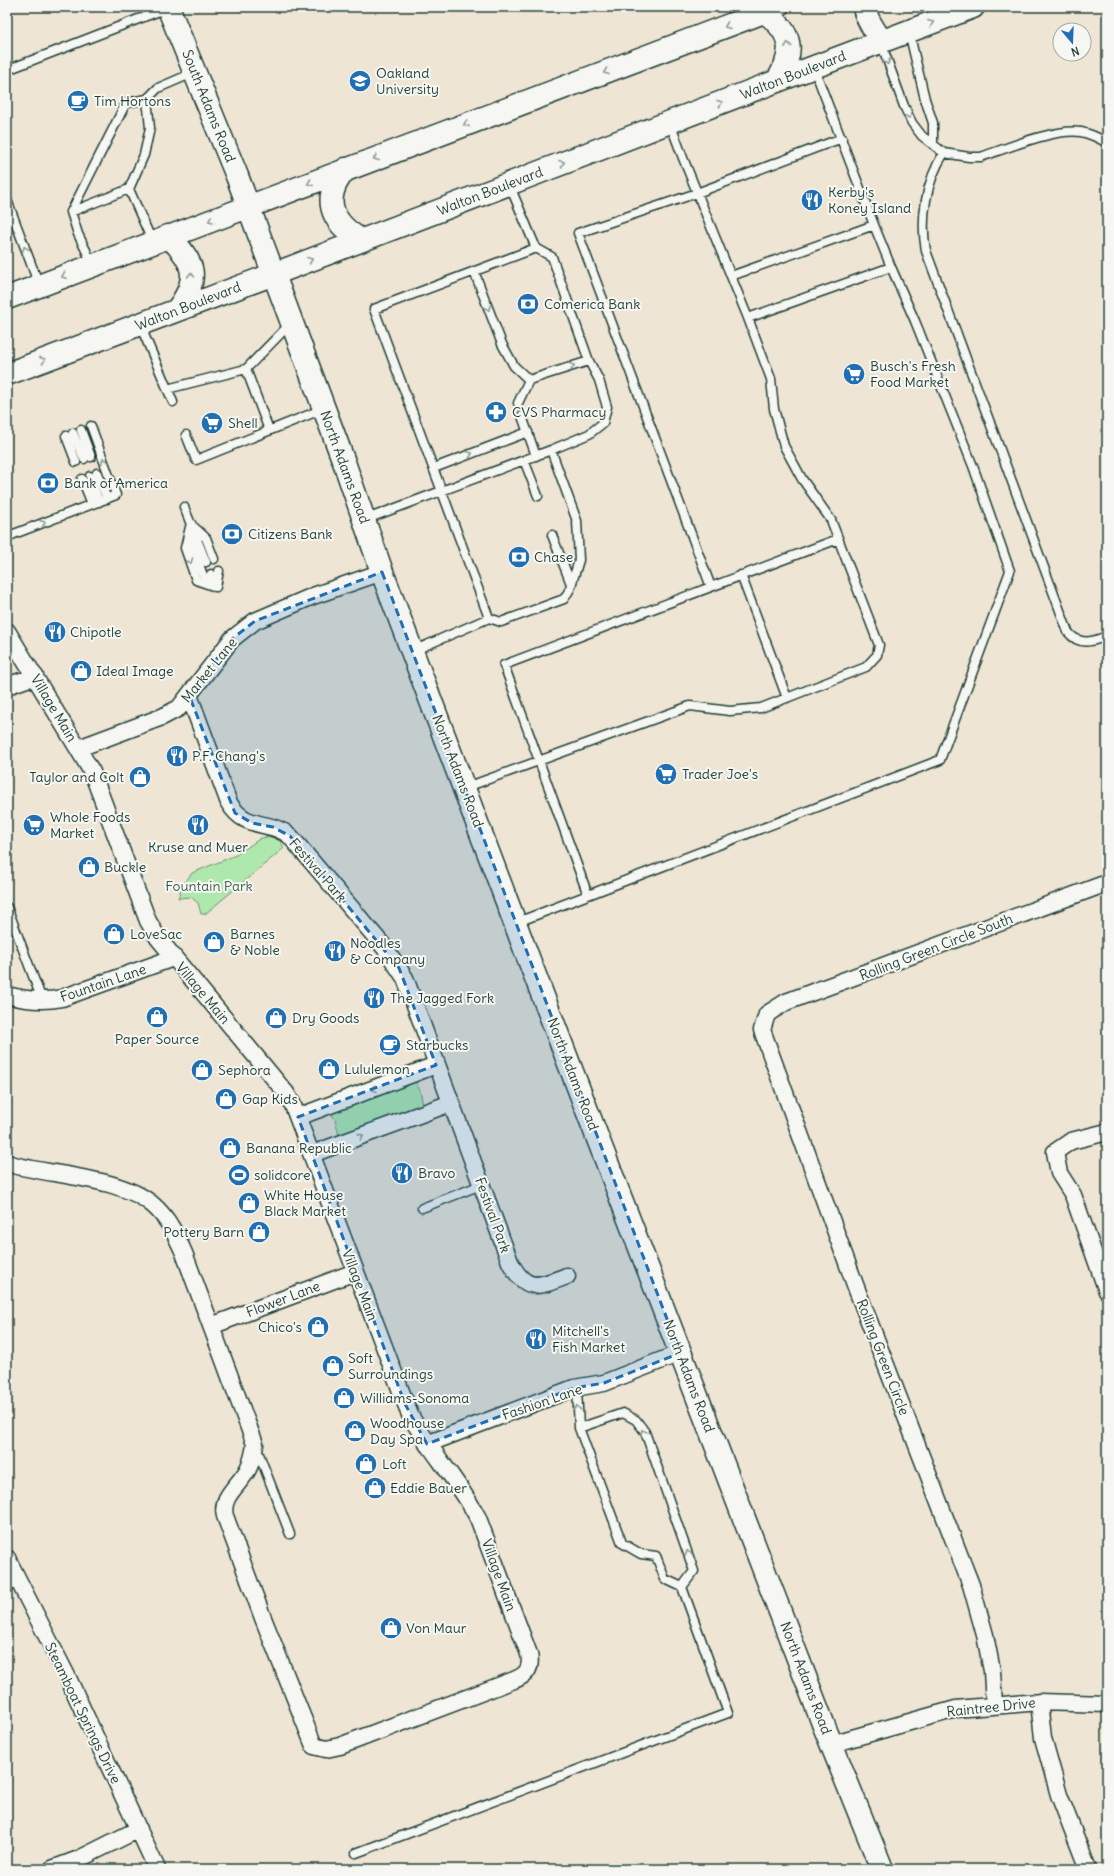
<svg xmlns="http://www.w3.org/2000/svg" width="1114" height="1876" font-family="Delius,sans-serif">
	<rect width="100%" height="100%" fill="#eee5d4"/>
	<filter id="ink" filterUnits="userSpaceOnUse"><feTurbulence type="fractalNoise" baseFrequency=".025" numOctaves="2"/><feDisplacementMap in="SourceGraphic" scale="8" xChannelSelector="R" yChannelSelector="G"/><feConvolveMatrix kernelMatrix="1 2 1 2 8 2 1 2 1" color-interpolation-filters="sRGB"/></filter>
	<g filter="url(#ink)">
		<path fill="#afe8ad" stroke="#679270" d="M 271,837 L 280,841 L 284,848 L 205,914 L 201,914 L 198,903 L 191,897 L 178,898 L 182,886 L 192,873 L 236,855 L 261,838 Z
			M 414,1080 L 420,1090 L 423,1105 L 339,1136 L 335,1119 L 330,1112 Z"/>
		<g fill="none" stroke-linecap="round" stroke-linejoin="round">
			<g stroke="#1f3d34" stroke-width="11">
				<path id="lane" d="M 909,32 L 925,99 L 933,123 L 933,144
					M 881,43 L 904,106 L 912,123 L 922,136 L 944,153 L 969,157 L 981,157 C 1007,148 1055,128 1081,132 C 1091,134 1099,138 1107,143
					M 814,68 L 874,225
					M 7,70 L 167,8
					M 944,153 C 926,181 920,218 926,251 L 1068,632 C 1079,646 1092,642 1107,636
					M 129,189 L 144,155 L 150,128 L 147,99 L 158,88 L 193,73
					M 7,200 L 39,285
					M 71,212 L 129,189 L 152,241
					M 93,265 L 78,234 L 71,212 L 126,103 L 147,99
					M 474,271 L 502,344 L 514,366 L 529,380 L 589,361
					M 731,276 L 874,225 L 891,267 L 748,318
					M 140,325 L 173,402
					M 246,369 L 269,430
					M 167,389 L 246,369 L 291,323
					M 518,403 L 529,380
					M 522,416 L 536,456
					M 81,430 L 91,457
					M 73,433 L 84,459
					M 186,435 L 196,460 L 323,409
					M 66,436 L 76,462
					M 524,460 L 538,496
					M 434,468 L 528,432
					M 97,473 L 107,499
					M 90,476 L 99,502
					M 82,479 L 92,504
					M 184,507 L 206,562
					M 364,520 L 551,450 L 589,434 L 603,423 L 607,407 L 599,380 L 589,361 L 552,257 L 536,248 L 509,184
					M 191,523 L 185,548 L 196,580 L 216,587
					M 194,527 L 206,538 L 214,559
					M 191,534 L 191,543 L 204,578 L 212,584
					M 552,535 L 571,584
					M 7,538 L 14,534 L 116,495 L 91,426
					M 211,574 L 215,587
					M 741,575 L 787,698
					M 216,587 L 219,571
					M 711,587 L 578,233 L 697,193 L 842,138
					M 489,618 L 374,309 L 536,248
					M 413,651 L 489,618 L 501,622 L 564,599 L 570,589 L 579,560 L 577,521 L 551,450
					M 464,788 L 690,706 L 730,711 L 761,708 L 866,667 L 877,655 L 879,645 L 831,520 L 802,479 L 784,446 L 774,409 L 771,379 L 748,318 L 683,158 L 670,123
					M 588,895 L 504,665 L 838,539
					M 7,907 L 42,1000
					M 515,923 L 940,760 L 1010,571 L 973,466 L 915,321 L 891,267
					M 422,1208 L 481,1185
					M 579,1428 L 623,1413 L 636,1420 L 645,1432 L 694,1571 L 682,1587
					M 257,1449 L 290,1534
					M 356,1853 L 728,1713 L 682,1587 L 665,1579 L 656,1556 L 641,1554 L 622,1543 L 579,1428 L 577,1388"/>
			</g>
			<g stroke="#1f3d34" stroke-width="19">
				<path id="street" d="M 7,631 L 92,772 L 148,921 L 158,938 L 286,1093 L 292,1103 L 410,1415 C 430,1451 459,1481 478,1518 L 529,1654 C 532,1668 527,1675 514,1680 L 340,1746 L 326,1749 L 314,1746 L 263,1618 L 225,1516 C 220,1496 240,1485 248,1469 C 252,1461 254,1453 255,1444 L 184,1253 C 176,1235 168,1218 153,1205 C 120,1176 48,1176 7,1163
					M 7,686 L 35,676
					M 189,695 L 229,803 C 246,831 268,819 290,836 L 385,948 L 405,978 L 510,1262 C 526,1293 538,1287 567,1276
					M 79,748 L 162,717 L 179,708 L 232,639 L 255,621 L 313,596 L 382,572
					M 7,995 C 25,1000 43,1002 62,998 L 173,958
					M 298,1117 L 436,1065
					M 1107,1132 L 1071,1141 L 1055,1152 L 1059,1173 L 1073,1195 L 1107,1291
					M 312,1154 L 451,1103
					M 211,1326 L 355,1272
					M 427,1444 L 574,1388 L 604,1383 L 680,1353
					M 7,1558 L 67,1676 L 157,1869
					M 1039,1702 L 1043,1738 L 1059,1795 L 1088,1869
					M 994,1704 L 992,1671 L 985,1635 L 971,1585 L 857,1290 L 762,1030 L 767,1014 L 786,1002 L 1107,883
					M 831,1744 L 956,1709 L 1039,1702 L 1107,1704
					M 52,1869 L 79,1859 L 139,1829"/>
			</g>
			<g stroke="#1f3d34" stroke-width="25">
				<path id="secondary" d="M 168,7 L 237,176 L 344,462 L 382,572 L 526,952 L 824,1726 L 882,1869
					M 864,7 C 866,21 876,30 881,42
					M 765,12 C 792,33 796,51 777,81
					M 346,169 C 321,197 330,222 361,240
					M 168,236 C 196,262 200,279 177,310
					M 7,298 L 777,7
					M 7,374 L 274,274 L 777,81 L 973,7"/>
			</g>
			<use href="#lane" stroke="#f6f6f2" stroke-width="8"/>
			<use href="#street" stroke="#f6f6f2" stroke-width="16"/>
			<use href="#secondary" stroke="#f6f6f2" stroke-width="22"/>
		</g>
		<defs><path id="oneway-chevron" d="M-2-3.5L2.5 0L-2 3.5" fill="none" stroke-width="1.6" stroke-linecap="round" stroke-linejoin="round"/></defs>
		<g stroke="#8a9a93">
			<use href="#oneway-chevron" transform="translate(931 23) rotate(-21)"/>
			<use href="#oneway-chevron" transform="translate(727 26) rotate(159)"/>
			<use href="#oneway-chevron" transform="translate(788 45) rotate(-97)"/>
			<use href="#oneway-chevron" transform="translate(887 62) rotate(71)"/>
			<use href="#oneway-chevron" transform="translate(606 72) rotate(159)"/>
			<use href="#oneway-chevron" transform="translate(720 103) rotate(-21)"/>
			<use href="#oneway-chevron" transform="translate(909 116) rotate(65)"/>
			<use href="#oneway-chevron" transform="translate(466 124) rotate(160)"/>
			<use href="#oneway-chevron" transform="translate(376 158) rotate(159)"/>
			<use href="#oneway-chevron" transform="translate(562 163) rotate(-21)"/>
			<use href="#oneway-chevron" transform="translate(310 183) rotate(159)"/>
			<use href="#oneway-chevron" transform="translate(211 220) rotate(159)"/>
			<use href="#oneway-chevron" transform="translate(25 249) rotate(-110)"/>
			<use href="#oneway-chevron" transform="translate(310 260) rotate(-22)"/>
			<use href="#oneway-chevron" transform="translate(191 275) rotate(-91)"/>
			<use href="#oneway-chevron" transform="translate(64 276) rotate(159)"/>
			<use href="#oneway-chevron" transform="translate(488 308) rotate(69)"/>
			<use href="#oneway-chevron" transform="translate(43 360) rotate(-20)"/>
			<use href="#oneway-chevron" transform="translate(572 366) rotate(-18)"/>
			<use href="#oneway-chevron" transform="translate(470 454) rotate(-21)"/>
			<use href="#oneway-chevron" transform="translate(104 461) rotate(-111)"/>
			<use href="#oneway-chevron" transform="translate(43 523) rotate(-21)"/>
			<use href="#oneway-chevron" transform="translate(190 561) rotate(71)"/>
			<use href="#oneway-chevron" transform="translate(374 1089) rotate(160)"/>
			<use href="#oneway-chevron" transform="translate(361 1136) rotate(-20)"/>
			<use href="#oneway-chevron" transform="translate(577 1408) rotate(-91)"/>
			<use href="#oneway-chevron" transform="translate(643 1432) rotate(-118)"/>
			<use href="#oneway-chevron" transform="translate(688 1553) rotate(-108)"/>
		</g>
	</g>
	<path fill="#1f6fb2" fill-opacity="0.2" stroke="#1f6fb2" stroke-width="3" stroke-dasharray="8 5" stroke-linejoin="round" d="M 382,572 L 680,1353 L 604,1383 L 574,1388 L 427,1444 L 405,1404 L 298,1117 L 436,1065 L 399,968 L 290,836 L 273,827 L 252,823 L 235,813 L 189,695 L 232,639 L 255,621 Z"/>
	<defs>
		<g id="university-disc" transform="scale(1.15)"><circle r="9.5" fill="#1f6fb2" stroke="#f6f6f2"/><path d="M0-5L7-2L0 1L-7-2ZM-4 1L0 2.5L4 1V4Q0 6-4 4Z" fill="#fff"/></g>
		<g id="cafe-disc" transform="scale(1.15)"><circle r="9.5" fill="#1f6fb2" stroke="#f6f6f2"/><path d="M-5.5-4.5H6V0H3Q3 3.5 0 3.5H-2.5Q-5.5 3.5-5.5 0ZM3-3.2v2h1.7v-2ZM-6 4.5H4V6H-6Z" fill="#fff"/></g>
		<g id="restaurant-disc" transform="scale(1.15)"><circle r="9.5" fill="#1f6fb2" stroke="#f6f6f2"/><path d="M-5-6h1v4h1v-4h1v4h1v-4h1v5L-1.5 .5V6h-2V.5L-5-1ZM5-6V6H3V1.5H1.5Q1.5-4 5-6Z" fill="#fff"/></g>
		<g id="bank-disc" transform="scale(1.15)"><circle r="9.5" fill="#1f6fb2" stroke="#f6f6f2"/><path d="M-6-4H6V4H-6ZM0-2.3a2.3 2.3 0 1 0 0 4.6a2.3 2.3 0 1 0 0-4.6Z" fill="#fff"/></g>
		<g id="supermarket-disc" transform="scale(1.15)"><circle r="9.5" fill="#1f6fb2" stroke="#f6f6f2"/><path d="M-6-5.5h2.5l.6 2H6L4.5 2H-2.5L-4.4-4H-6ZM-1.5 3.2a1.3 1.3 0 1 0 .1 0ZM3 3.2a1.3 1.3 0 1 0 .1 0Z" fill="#fff"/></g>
		<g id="pharmacy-disc" transform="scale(1.15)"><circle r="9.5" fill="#1f6fb2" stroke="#f6f6f2"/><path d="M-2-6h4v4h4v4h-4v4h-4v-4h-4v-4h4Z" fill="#fff"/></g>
		<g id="shop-disc" transform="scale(1.15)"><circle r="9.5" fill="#1f6fb2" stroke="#f6f6f2"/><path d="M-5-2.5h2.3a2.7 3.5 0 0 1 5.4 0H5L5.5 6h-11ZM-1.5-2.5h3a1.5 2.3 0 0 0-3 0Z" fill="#fff"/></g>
		<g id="stadium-disc" transform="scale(1.15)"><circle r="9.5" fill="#1f6fb2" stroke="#f6f6f2"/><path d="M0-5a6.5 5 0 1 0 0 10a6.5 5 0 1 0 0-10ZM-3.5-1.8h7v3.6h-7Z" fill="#fff"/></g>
	</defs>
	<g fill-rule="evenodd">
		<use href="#university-disc" x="360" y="81"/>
		<use href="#cafe-disc" x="78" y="101"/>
		<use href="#restaurant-disc" x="812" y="200"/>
		<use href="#bank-disc" x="528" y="304"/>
		<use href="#supermarket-disc" x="854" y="374"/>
		<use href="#pharmacy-disc" x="496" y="412"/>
		<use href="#supermarket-disc" x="212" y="423"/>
		<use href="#bank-disc" x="48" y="483"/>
		<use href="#bank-disc" x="232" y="534"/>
		<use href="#bank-disc" x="519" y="557"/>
		<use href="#restaurant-disc" x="55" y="632"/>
		<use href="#shop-disc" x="81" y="671"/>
		<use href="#restaurant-disc" x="177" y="756"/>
		<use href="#supermarket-disc" x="666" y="774"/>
		<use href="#shop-disc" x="140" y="777"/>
		<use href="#supermarket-disc" x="34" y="825"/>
		<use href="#restaurant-disc" x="198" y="825"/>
		<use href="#shop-disc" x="89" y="867"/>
		<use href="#shop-disc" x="114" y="934"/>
		<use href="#shop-disc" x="214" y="942"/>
		<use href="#restaurant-disc" x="335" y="951"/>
		<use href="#restaurant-disc" x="374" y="998"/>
		<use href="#shop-disc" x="157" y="1017"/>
		<use href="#shop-disc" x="276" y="1018"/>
		<use href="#cafe-disc" x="390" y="1045"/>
		<use href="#shop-disc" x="329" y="1069"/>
		<use href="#shop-disc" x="202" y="1070"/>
		<use href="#shop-disc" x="226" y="1099"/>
		<use href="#shop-disc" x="230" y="1148"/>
		<use href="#restaurant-disc" x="402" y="1173"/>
		<use href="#stadium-disc" x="239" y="1175"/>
		<use href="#shop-disc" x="249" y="1203"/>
		<use href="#shop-disc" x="259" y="1232"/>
		<use href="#shop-disc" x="318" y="1327"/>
		<use href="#restaurant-disc" x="536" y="1339"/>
		<use href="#shop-disc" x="333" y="1366"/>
		<use href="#shop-disc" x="344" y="1398"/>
		<use href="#shop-disc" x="355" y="1431"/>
		<use href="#shop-disc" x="366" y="1464"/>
		<use href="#shop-disc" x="375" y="1488"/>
		<use href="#shop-disc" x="391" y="1628"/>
	</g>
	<g text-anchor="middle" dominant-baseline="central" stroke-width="4" stroke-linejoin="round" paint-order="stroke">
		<g font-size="14" fill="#1f3d34" stroke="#f6f6f2" text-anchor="start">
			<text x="376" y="73">Oakland<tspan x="376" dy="16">University</tspan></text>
			<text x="94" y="101">Tim Hortons</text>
			<text x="828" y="192">Kerby's<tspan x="828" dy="16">Koney Island</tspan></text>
			<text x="544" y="304">Comerica Bank</text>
			<text x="870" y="366">Busch's Fresh<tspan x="870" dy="16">Food Market</tspan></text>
			<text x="512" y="412">CVS Pharmacy</text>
			<text x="228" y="423">Shell</text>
			<text x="64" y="483">Bank of America</text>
			<text x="248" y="534">Citizens Bank</text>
			<text x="534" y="557">Chase</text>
			<text x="70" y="632">Chipotle</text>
			<text x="96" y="671">Ideal Image</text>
			<text x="192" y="756">P.F. Chang's</text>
			<text x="682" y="774">Trader Joe's</text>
			<text x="124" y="777" text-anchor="end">Taylor and Colt</text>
			<text x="50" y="817">Whole Foods<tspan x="50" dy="16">Market</tspan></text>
			<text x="198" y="847" text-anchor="middle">Kruse and Muer</text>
			<text x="104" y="867">Buckle</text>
			<text x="130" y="934">LoveSac</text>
			<text x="230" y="934">Barnes<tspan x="230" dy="16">&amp; Noble</tspan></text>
			<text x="350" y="943">Noodles<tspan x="350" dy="16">&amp; Company</tspan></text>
			<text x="390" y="998">The Jagged Fork</text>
			<text x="292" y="1018">Dry Goods</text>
			<text x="157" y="1039" text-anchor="middle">Paper Source</text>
			<text x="406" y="1045">Starbucks</text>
			<text x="344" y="1069">Lululemon</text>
			<text x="218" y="1070">Sephora</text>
			<text x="242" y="1099">Gap Kids</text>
			<text x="246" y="1148">Banana Republic</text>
			<text x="418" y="1173">Bravo</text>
			<text x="254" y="1175">solidcore</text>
			<text x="264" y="1195">White House<tspan x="264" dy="16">Black Market</tspan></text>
			<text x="244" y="1232" text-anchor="end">Pottery Barn</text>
			<text x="302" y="1327" text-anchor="end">Chico's</text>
			<text x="552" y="1331">Mitchell's<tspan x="552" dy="16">Fish Market</tspan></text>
			<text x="348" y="1358">Soft<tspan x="348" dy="16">Surroundings</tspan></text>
			<text x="360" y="1398">Williams-Sonoma</text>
			<text x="370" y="1423">Woodhouse<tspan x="370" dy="16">Day Spa</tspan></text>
			<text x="382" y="1464">Loft</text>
			<text x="390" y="1488">Eddie Bauer</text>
			<text x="406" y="1628">Von Maur</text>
		</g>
		<g font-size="14" fill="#1f3d34" stroke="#f6f6f2">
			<text transform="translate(793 75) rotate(-21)">Walton Boulevard</text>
			<text transform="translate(209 106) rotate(68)">South Adams Road</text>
			<text transform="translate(490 191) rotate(-21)">Walton Boulevard</text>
			<text transform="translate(188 306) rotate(-21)">Walton Boulevard</text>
			<text transform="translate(345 467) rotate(70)">North Adams Road</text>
			<text transform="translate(209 670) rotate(-51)">Market Lane</text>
			<text transform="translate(54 708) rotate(59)">Village Main</text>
			<text transform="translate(458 771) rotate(69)">North Adams Road</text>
			<text transform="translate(318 870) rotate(49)">Festival Park</text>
			<text transform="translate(936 947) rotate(-21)">Rolling Green Circle South</text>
			<text transform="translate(103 983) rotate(-19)">Fountain Lane</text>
			<text transform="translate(203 993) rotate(50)">Village Main</text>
			<text transform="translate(573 1074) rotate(69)">North Adams Road</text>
			<text transform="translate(493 1215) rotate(70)">Festival Park</text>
			<text transform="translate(360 1285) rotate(69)">Village Main</text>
			<text transform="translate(283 1299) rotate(-21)">Flower Lane</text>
			<text transform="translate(883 1357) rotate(69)">Rolling Green Circle</text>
			<text transform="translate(689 1376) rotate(69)">North Adams Road</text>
			<text transform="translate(542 1402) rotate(-19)">Fashion Lane</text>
			<text transform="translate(499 1575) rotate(70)">Village Main</text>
			<text transform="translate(806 1678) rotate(69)">North Adams Road</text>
			<text transform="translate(991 1707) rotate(-6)">Raintree Drive</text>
			<text transform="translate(83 1713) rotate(64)">Steamboat Springs Drive</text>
		</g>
		<g font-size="14" fill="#3c5f4c" stroke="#f6f6f2">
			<text x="209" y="886">Fountain Park</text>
		</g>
	</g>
	<rect width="1114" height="1876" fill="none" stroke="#f6f6f2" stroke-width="24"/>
	<rect x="12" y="12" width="1090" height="1852" fill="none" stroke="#1f3d34" stroke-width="1.5" filter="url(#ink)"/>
	<g transform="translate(1072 42) rotate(161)"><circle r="19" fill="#f6f6f2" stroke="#a0aca6"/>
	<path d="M0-3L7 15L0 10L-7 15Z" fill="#1f6fb2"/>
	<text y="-6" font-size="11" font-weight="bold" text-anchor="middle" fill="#1f3d34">N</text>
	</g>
</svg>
